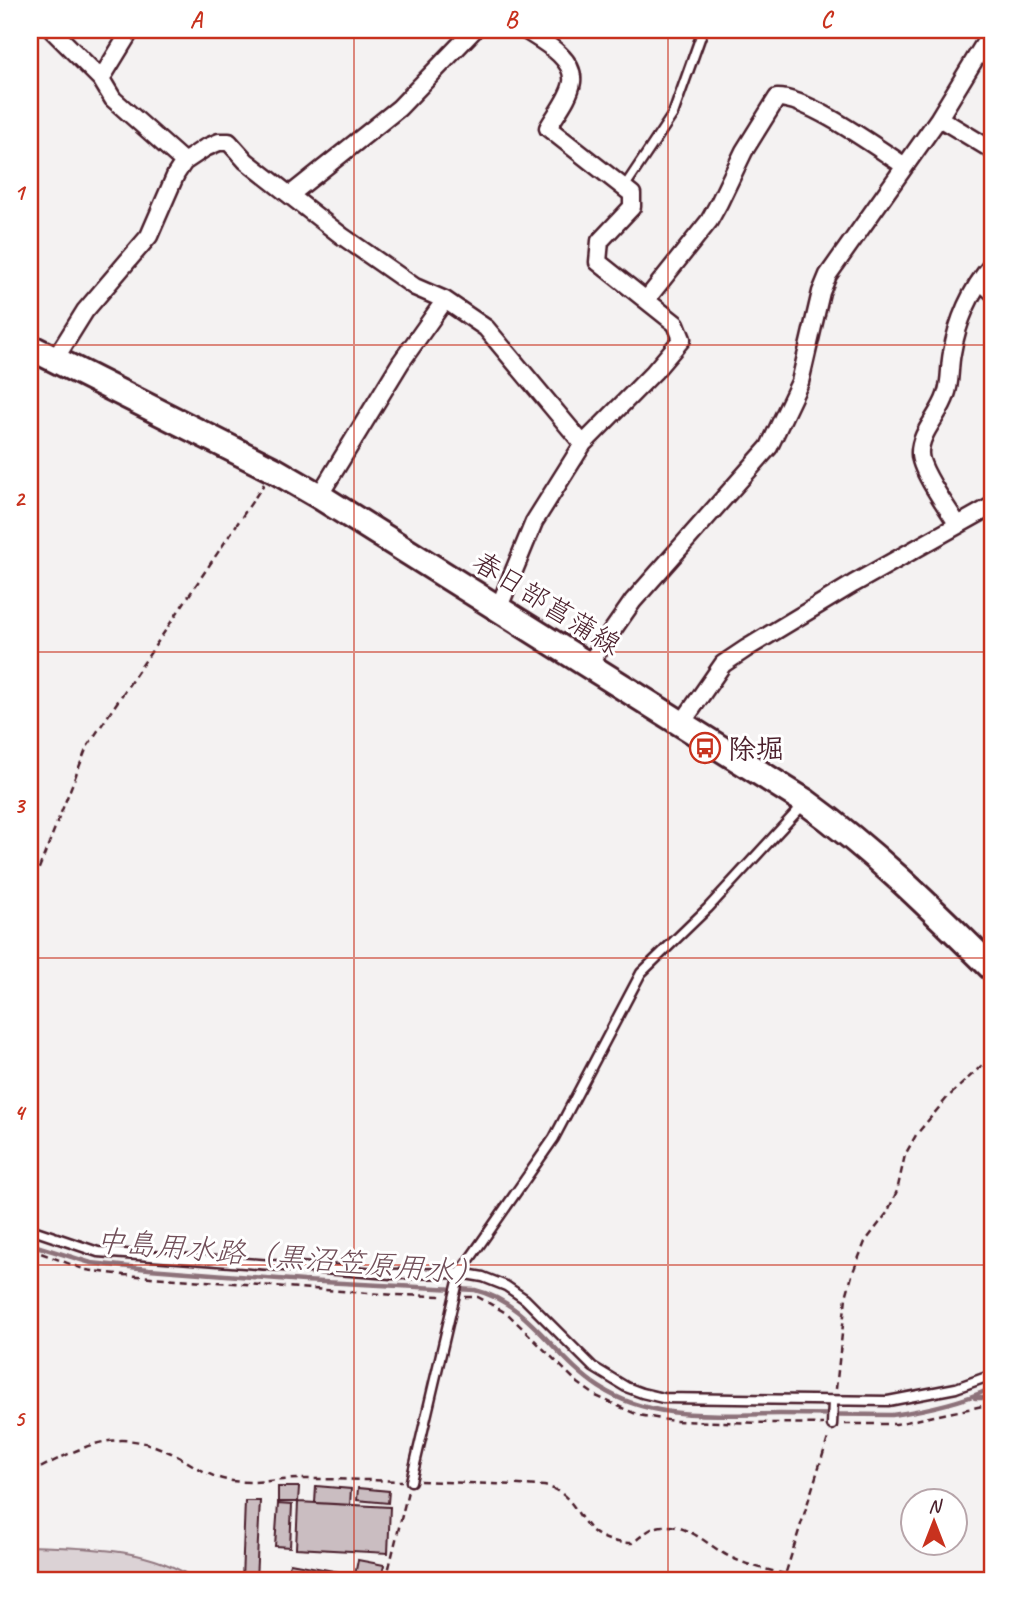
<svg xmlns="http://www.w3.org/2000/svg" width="1022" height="1610" font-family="Caveat,'Klee One',sans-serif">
	<rect width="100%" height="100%" fill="#f4f2f2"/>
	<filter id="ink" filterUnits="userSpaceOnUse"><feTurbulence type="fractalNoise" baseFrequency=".0143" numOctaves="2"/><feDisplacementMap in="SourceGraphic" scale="14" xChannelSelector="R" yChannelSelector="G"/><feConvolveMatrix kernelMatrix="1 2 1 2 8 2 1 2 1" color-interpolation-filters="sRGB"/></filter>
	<g filter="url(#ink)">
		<path fill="#dbd2d5" stroke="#927880" stroke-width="2" d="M 30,1546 C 85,1548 149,1547 196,1580 L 74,1580 L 30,1574 Z"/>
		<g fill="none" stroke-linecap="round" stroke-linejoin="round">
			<path stroke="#8d727a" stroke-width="4.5" d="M 30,1244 L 91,1263 L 149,1269 L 304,1281 L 475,1290 C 529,1303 554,1358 599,1387 C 652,1422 719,1414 780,1414 C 818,1414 855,1415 892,1415 C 926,1410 959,1403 990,1389
				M 975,1398 L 992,1398"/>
		</g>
		<path fill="#cabdc1" stroke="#4a1f2b" stroke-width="2" d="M 316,1486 L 351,1489 L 350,1505 L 315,1503 Z
			M 278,1487 L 299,1487 L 298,1502 L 278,1502 Z
			M 358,1488 L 389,1491 L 388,1503 L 357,1500 Z
			M 245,1501 L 260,1501 L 256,1580 L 242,1580 Z
			M 298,1502 L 390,1507 L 388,1553 L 296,1548 Z
			M 278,1504 L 292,1505 L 290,1547 L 275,1546 Z
			M 358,1560 L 384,1565 L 381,1580 L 304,1580 L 287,1577 L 290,1563 L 355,1575 Z"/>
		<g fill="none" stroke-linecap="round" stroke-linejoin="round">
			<g stroke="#4a1f2b" stroke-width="13">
				<path id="service" d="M 625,186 L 673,114 L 703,30
					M 978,284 L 992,297
					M 30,1229 L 98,1252 L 391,1274 L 460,1273 L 483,1277 L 506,1286 L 525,1299 L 593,1367 L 626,1387 L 642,1393 L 663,1398 L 888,1401 L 956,1388 L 992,1375
					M 832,1425 L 833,1401
					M 411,1481 L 460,1273 L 554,1138 L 641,973 L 708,908 L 803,805"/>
			</g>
			<g stroke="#4a1f2b" stroke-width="21">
				<path id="minor" d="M 52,30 L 101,79 L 113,99 L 184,162
					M 525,30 C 542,41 575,58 572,82 C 570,97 555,115 548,128 L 632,194 L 632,207 L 600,241 L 598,262 L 676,324 L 682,339 L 654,372 L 583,444
					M 101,79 L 131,30
					M 939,118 L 992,150
					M 290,195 L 399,108 L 474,30
					M 646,300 L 709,221 L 719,203 L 744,151 L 777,98 C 808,97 877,148 905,166
					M 55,359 L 85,311 L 149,236 L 176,174 L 184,162 L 205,148 L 219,142 L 229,142 L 246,161 L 342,236 L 415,287 L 445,300 L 486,328 L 583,444 L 534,522 L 499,607
					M 319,496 L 401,362 L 445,300
					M 958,525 C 948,509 920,470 920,454 C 919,433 940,415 946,395 C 951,382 949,367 952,353 C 957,322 971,289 992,265
					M 589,664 L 633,601 L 769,447 L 800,382 L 821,292 L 828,275 L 939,118 L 992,31
					M 682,723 L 723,664 L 747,648 L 853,584 L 992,506"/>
			</g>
			<g stroke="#4a1f2b" stroke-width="30">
				<path id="primary" d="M 30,347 L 274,470 L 319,496 L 806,802 C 876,853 931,908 992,968"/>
			</g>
			<path stroke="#4a1f2b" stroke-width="2.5" stroke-dasharray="7 5" stroke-linecap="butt" d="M 30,891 L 87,747 L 264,484
				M 30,1249 L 86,1270 L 124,1275 L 394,1295 L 445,1296
				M 465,1297 L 478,1297 L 508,1314 L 578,1383 L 596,1396 L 638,1415 L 673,1421 L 823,1424
				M 836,1389 L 846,1297 L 853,1272 L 865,1242 L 887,1213 L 897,1191 L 905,1155 L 916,1135 L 947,1098 L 992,1056
				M 844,1424 L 896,1424 L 992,1404
				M 30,1473 C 83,1447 116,1424 175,1455 C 191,1463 209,1477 227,1480 C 251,1485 277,1479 301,1479 C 335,1479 369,1480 402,1481
				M 420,1481 L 544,1486 C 588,1496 571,1543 632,1543 C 643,1536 650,1526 664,1526 C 691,1525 709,1547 732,1558 C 756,1569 784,1573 810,1580
				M 786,1572 L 829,1435
				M 386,1580 L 408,1491"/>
			<use href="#service" stroke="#fff" stroke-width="8"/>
			<use href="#minor" stroke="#fff" stroke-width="16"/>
			<use href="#primary" stroke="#fff" stroke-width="24"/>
		</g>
	</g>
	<path fill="none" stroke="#c8321e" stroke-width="2" stroke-opacity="0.55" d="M 354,30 L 354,1580M 668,30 L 668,1580M 30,345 L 992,345M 30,652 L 992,652M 30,958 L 992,958M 30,1265 L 992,1265"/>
	<defs>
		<g id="bus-ring" transform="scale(1.575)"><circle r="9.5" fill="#fff" stroke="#c8321e" stroke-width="1.5"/><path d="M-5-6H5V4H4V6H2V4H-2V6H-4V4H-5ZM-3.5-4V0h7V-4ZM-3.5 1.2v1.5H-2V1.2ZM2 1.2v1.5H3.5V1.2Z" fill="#c8321e"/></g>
	</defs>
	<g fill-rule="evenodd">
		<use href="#bus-ring" x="705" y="748"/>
	</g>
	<g text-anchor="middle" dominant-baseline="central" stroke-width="6" stroke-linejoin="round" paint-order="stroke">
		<g font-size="28" fill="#4a1f2b" stroke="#fff">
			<text transform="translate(547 603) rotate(32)">春日部菖蒲線</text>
		</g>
		<g font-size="28" font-weight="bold" fill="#4a1f2b" stroke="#fff" text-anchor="start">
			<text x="728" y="748">除堀</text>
		</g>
		<g font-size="30" font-style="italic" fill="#714f59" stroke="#fff">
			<text transform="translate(290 1257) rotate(5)">中島用水路（黒沼笠原用水）</text>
		</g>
	</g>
	<rect width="1022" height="1610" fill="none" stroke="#fff" stroke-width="77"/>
	<g transform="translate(934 1522)"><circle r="33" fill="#ffffff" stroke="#b7a5aa" stroke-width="2"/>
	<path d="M0-5L12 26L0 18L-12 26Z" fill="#c8321e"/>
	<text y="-10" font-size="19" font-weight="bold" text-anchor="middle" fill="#4a1f2b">N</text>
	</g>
	<rect x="38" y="38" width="946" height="1534" fill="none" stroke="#c8321e" stroke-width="2.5"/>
	<g font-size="23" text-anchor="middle" font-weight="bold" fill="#c8321e">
		<text x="196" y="27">A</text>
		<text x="511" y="27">B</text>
		<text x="826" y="27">C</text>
		<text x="19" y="200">1</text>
		<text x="19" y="506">2</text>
		<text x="19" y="813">3</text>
		<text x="19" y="1120">4</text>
		<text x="19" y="1426">5</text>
	</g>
</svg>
